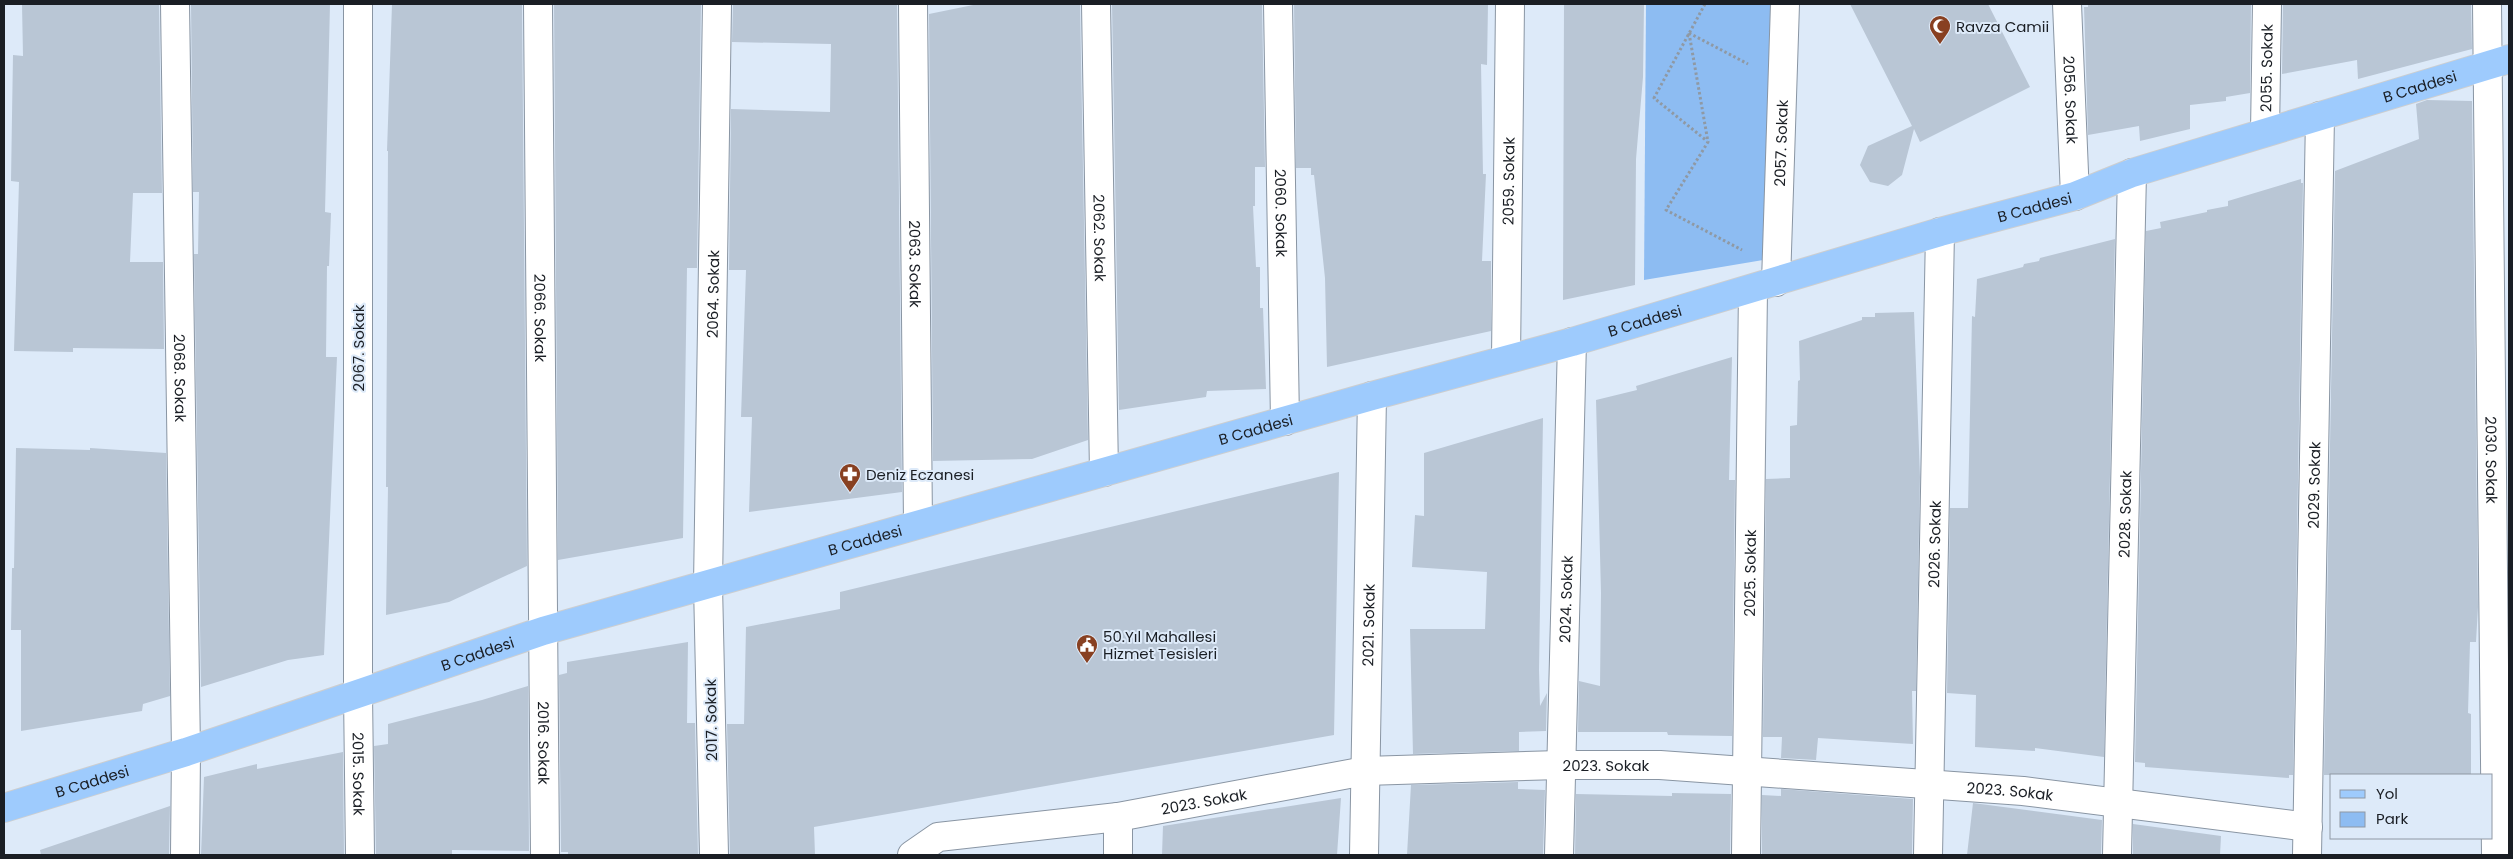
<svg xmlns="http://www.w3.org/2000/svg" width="2513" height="859" font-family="Poppins,sans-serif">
	<rect width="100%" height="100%" fill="#ddeaf9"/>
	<path fill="#8dbcf2" d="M 1646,4 L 1774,4 L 1775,258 L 1644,280 Z"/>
	<path fill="#b9c6d5" d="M 22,4 L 159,4 L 162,193 L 133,193 L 130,262 L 163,262 L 164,349 L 73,348 L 73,352 L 14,351 L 19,182 L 11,181 L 12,116 L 13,55 L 23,56 Z
		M 191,4 L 330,4 L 325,212 L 331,213 L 329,266 L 327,266 L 326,357 L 337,357 L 324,655 L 288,660 L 201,687 L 194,254 L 198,254 L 199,192 L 193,192 Z
		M 392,4 L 522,4 L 527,566 L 449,602 L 386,615 L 388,487 L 386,487 L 388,151 L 387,151 Z
		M 554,4 L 701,4 L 697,268 L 687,268 L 683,538 L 558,560 Z
		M 733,4 L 897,4 L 902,492 L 749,512 L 752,417 L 741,417 L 746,270 L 729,270 L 731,109 L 830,112 L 831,44 L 732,42 Z
		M 978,4 L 1080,4 L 1088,440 L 1032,459 L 933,461 L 929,14 Z
		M 1112,4 L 1262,4 L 1265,167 L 1255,167 L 1255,206 L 1253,206 L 1256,267 L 1260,267 L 1260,308 L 1263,308 L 1266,389 L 1207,391 L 1206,397 L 1119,410 Z
		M 1294,4 L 1488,4 L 1487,65 L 1481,64 L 1483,174 L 1486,174 L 1482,261 L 1491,261 L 1491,331 L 1327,367 L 1325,278 L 1314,175 L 1311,175 L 1311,168 L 1296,168 Z
		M 1564,4 L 1644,4 L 1643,77 L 1636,159 L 1635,285 L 1563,300 Z
		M 1850,4 L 1988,4 L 2030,87 L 1920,142 L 1914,129 L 1902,175 L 1888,186 L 1870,182 L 1860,165 L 1868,146 L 1912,126 Z
		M 2088,4 L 2251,4 L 2250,93 L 2226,97 L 2226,101 L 2190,105 L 2190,129 L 2140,141 L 2139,126 L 2088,135 L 2084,7 L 2088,7 Z
		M 2283,4 L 2471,4 L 2472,49 L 2358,79 L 2357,60 L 2282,74 Z
		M 2427,100 L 2472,101 L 2478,607 L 2476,642 L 2470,642 L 2468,713 L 2471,714 L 2471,775 L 2324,775 L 2335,171 L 2419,139 L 2416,104 Z
		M 2301,179 L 2301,183 L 2303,183 L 2293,775 L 2289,775 L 2289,778 L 2145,767 L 2145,763 L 2135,762 L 2146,231 L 2161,228 L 2160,222 L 2207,212 L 2207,210 L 2228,206 L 2228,201 Z
		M 2115,239 L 2104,757 L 2035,748 L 2035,751 L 1975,747 L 1976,695 L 1947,693 L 1950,508 L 1968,508 L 1972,316 L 1975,317 L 1977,279 L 2023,267 L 2024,264 L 2039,261 L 2040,258 Z
		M 1914,312 L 1920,477 L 1916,691 L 1912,691 L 1913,744 L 1818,738 L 1816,760 L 1781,758 L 1782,737 L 1763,737 L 1766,479 L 1790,478 L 1790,426 L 1797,425 L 1798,381 L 1800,380 L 1799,341 L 1862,320 L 1862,317 L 1875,317 L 1875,313 Z
		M 1732,357 L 1729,480 L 1735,480 L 1732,736 L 1668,735 L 1667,732 L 1578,732 L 1579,681 L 1600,686 L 1601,593 L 1596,400 L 1637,390 L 1636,386 Z
		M 1543,418 L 1539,670 L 1540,706 L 1547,693 L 1546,731 L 1519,732 L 1519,751 L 1413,754 L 1410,629 L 1485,629 L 1487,572 L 1412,567 L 1415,515 L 1424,516 L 1424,453 Z
		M 16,448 L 90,450 L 90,448 L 166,453 L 170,696 L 143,704 L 142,711 L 21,731 L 21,630 L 11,630 L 12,568 L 14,568 Z
		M 1339,472 L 1334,735 L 814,827 L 815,855 L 730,855 L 727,724 L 744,724 L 746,627 L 840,609 L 840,592 Z
		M 688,642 L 687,723 L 695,723 L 698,855 L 568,855 L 568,852 L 561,852 L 559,675 L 567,673 L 567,662 Z
		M 528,686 L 529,851 L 452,850 L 452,855 L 376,855 L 374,746 L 388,744 L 388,724 L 482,700 Z
		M 343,752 L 344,855 L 201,855 L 204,777 L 257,764 L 257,769 Z
		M 1518,782 L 1518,789 L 1545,790 L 1543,855 L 1407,855 L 1411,785 Z
		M 1781,789 L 1913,799 L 1912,855 L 1762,855 L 1762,795 L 1781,796 Z
		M 1672,793 L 1731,794 L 1730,855 L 1575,855 L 1576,794 L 1672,796 Z
		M 1341,798 L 1337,855 L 1162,855 L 1163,826 Z
		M 1973,803 L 2102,820 L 2101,855 L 1967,855 Z
		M 170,806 L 169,855 L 41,855 L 40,850 Z
		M 2133,824 L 2221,836 L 2220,855 L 2133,855 Z"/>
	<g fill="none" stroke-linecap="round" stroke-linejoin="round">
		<g stroke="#8995a3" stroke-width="30">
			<g id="minor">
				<path id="s1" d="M 175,4 L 186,752 L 185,855"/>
				<path id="s2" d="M 358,4 L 358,693 L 360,855"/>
				<path id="s3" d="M 538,4 L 545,855"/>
				<path id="s4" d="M 913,4 L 918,524"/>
				<path id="s5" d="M 1096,4 L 1104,472"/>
				<path id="s6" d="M 1278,4 L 1285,421"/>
				<path id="s7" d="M 2067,4 L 2075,196"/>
				<path id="s8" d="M 2487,4 L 2496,855"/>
				<path id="s9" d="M 2265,132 L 2267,4"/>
				<path id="s10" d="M 1776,282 L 1785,4"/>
				<path id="s11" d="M 1506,359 L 1510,4"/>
				<path id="s12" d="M 714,855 L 708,585 L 717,4"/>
				<path id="s13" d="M 912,855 L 938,837 L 1118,817 L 1365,771 L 1560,765 L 1660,765 L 2023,791 L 2308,827"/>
				<path d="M 1118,855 L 1118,817"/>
				<path id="s14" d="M 1364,855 L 1372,396"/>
				<path id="s15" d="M 1559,855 L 1572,342"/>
				<path id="s16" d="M 1746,855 L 1753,289"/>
				<path id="s17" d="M 1928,855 L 1940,232"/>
				<path id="s18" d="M 2117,855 L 2132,173"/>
				<path id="s19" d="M 2307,855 L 2320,116"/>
			</g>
		</g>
		<g stroke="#cdcecf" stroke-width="30">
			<g id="major">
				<path id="s20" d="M 4,808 L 186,752 L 543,631 L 1372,396 L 1572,342 L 1940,232 L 2075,196 L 2132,173 L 2509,59"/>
			</g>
		</g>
		<path stroke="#8f99a4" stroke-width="3" stroke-dasharray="2.5 2.5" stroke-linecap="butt" d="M 1705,4 L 1654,98 L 1707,141
			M 1689,33 L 1708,142 L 1666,210 L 1742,250
			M 1689,33 L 1748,64"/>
		<use href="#minor" stroke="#fff" stroke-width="28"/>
		<use href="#major" stroke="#9ecbfd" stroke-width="28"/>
	</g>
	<defs>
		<g id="mosque-pin" transform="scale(1.125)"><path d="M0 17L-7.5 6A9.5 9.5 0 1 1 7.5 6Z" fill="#884021" stroke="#ddeaf9"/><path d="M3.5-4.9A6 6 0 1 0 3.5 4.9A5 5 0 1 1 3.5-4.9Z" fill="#fff"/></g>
		<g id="pharmacy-pin" transform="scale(1.125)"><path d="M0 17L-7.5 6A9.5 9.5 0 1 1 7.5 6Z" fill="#884021" stroke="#ddeaf9"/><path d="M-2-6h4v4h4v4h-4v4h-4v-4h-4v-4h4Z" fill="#fff"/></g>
		<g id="civic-pin" transform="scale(1.125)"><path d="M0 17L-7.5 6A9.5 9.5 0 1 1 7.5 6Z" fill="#884021" stroke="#ddeaf9"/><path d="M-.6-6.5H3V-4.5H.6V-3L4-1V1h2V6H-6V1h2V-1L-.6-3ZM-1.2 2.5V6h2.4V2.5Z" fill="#fff"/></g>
	</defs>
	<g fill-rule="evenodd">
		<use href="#mosque-pin" x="1940" y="26"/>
		<use href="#pharmacy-pin" x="850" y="474"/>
		<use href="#civic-pin" x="1087" y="645"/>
	</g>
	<g text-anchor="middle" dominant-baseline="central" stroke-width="4" stroke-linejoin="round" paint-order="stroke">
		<g font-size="15" fill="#1a1e24" stroke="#ddeaf9" text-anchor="start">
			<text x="1956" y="26">Ravza Camii</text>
			<text x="866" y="474">Deniz Eczanesi</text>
			<text x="1103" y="636">50.Yıl Mahallesi<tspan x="1103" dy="17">Hizmet Tesisleri</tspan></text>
		</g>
		<g font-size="15" fill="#1a1e24" stroke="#ddeaf9">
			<text stroke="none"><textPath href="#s9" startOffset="64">2055. Sokak</textPath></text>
			<text stroke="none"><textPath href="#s20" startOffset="2522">B Caddesi</textPath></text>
			<text stroke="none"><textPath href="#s7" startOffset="96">2056. Sokak</textPath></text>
			<text stroke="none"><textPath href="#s10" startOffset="139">2057. Sokak</textPath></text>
			<text stroke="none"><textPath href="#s11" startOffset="178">2059. Sokak</textPath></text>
			<text stroke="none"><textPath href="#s20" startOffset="2118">B Caddesi</textPath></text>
			<text stroke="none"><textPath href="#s6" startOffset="209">2060. Sokak</textPath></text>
			<text stroke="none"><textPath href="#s5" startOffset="234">2062. Sokak</textPath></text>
			<text stroke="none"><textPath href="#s4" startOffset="260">2063. Sokak</textPath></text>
			<text stroke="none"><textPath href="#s12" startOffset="561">2064. Sokak</textPath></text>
			<text stroke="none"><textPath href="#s3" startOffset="314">2066. Sokak</textPath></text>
			<text stroke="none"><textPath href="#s20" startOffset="1712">B Caddesi</textPath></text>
			<text transform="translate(358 348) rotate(-90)">2067. Sokak</text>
			<text stroke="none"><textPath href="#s1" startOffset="374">2068. Sokak</textPath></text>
			<text stroke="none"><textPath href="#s20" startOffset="1308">B Caddesi</textPath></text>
			<text stroke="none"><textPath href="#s8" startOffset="456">2030. Sokak</textPath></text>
			<text stroke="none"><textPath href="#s19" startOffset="370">2029. Sokak</textPath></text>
			<text stroke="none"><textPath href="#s18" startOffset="341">2028. Sokak</textPath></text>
			<text stroke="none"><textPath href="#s20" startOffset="902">B Caddesi</textPath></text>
			<text stroke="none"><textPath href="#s17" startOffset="311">2026. Sokak</textPath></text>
			<text stroke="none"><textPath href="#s16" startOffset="282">2025. Sokak</textPath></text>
			<text stroke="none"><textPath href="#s15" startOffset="256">2024. Sokak</textPath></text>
			<text stroke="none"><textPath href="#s14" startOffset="230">2021. Sokak</textPath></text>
			<text stroke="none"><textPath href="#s20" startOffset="498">B Caddesi</textPath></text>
			<text transform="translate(711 720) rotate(-91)">2017. Sokak</text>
			<text stroke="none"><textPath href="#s3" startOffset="739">2016. Sokak</textPath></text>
			<text stroke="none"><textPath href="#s13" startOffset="705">2023. Sokak</textPath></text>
			<text stroke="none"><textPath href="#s2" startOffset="770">2015. Sokak</textPath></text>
			<text stroke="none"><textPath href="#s20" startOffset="92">B Caddesi</textPath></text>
			<text stroke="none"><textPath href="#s13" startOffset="1110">2023. Sokak</textPath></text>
			<text stroke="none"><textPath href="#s13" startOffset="300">2023. Sokak</textPath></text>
		</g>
	</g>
	<rect width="2513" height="859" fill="none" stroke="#1a1e24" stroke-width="10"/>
	<rect x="2330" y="774" width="162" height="65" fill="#ddeaf9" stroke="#8f98a4"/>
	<rect x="2340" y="790" width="25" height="8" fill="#9ecbfd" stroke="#8f98a4"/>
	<text x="2376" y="799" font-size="15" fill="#1a1e24">Yol</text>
	<rect x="2340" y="812" width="25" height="15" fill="#8dbcf2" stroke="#8f98a4"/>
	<text x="2376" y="824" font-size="15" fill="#1a1e24">Park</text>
</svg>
